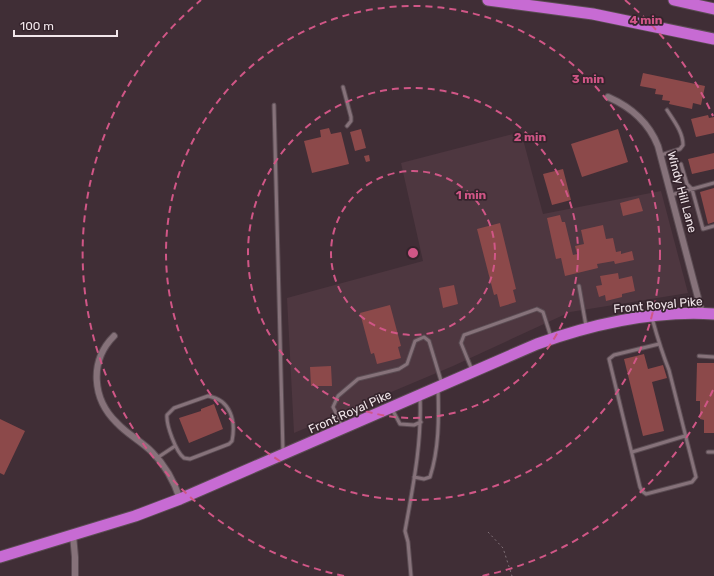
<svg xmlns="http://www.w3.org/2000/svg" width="714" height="576" font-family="Rubik,sans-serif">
	<rect width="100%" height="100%" fill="#402e36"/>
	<path fill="#4e3740" d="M 521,132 L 543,214 L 661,191 L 688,293 L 570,312 L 453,366 L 294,433 L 287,298 L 423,261 L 401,163 Z"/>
	<path fill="#8c494a" d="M 643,73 L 705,86 L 701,105 L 693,103 L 692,109 L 669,104 L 670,101 L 662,100 L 663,95 L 655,94 L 656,89 L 640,86 Z
		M 708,115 L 709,118 L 714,117 L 714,133 L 696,137 L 691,119 Z
		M 329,128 L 331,134 L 341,132 L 349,164 L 312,173 L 304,141 L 321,137 L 320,130 Z
		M 361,129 L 366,148 L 355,151 L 350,132 Z
		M 618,129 L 628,162 L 582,177 L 571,144 Z
		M 714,153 L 714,169 L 692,174 L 688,159 Z
		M 369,155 L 370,161 L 366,162 L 364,156 Z
		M 563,169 L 571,200 L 552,205 L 543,174 Z
		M 714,188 L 714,222 L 708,224 L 700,192 Z
		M 639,198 L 643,211 L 623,216 L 620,203 Z
		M 560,215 L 562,222 L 565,222 L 573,255 L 577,254 L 575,246 L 584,244 L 581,230 L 603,225 L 606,239 L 613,238 L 616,252 L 621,251 L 621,254 L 632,251 L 634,260 L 615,264 L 614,261 L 597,264 L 598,268 L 565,276 L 561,258 L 556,259 L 547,218 Z
		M 500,223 L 516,289 L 513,290 L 516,302 L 500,307 L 497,294 L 494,295 L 477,229 Z
		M 618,273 L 619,279 L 632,276 L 635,291 L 622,294 L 622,297 L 606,301 L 605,295 L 599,297 L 596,286 L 602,285 L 600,276 Z
		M 454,285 L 458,304 L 443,308 L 439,288 Z
		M 390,305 L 401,346 L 398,347 L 401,358 L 377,364 L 374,353 L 371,354 L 360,313 Z
		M 644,354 L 648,369 L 663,365 L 667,378 L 652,382 L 664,431 L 643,436 L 624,359 Z
		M 697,363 L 714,363 L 714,433 L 704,433 L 704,420 L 700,419 L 700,401 L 696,401 Z
		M 331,366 L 332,386 L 311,386 L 310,367 Z
		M 214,404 L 223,429 L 189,443 L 179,418 L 201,411 L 201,409 Z
		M 0,419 L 25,431 L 4,475 L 0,473 Z"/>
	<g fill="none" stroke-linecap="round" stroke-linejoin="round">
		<g stroke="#5b4c53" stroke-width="5">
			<path id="lane" d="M 343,87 L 351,117 L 351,121 L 347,126
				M 274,105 L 283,452
				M 661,155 L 680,149 L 683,145 C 683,132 674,121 667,110
				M 681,164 L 687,184 L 692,189 L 703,229 L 714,226
				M 671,195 L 714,183
				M 579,286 L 586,326
				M 652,318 C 657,336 662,353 669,370 L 696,477 L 692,482 L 646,494 L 642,491 L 640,487 L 609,359 L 614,355 L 659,344
				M 699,356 L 714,357
				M 472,370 L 461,343 L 464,335 L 537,309 L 543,312 L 551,337
				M 208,396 C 231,400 236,421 232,441 L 229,444 L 190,459 L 184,458 C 176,452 166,425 167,415 L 174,408 Z
				M 392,409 L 400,424 L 414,425 L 421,422
				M 342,425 L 333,407 L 338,396 L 358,379 L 399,369 L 407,364 L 415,341 L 424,337 L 429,341 L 442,384
				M 632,452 L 685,436
				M 708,452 L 714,452
				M 157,458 L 175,446
				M 414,477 L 424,479 L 430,477 C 439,449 439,419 438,389
				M 411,576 L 408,542 L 405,531 C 413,486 422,443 420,397"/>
		</g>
		<g stroke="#5b4c53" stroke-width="8">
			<path id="street" d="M 608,97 C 631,107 649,123 658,146 L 702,313
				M 114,336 C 89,361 92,399 117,423 C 127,434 141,441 152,452 C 166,466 174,481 180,499
				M 73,535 L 75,557 L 75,576"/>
		</g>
		<g stroke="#5b4c53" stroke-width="13">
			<path id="highway" d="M 488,0 L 593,14 L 714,39
				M 674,0 L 714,9
				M 0,557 L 135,516 L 180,499 L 537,344 C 593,324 654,310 714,314"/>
		</g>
		<path stroke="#817178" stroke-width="1" stroke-dasharray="2 3" stroke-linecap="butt" d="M 488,532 L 503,548 L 512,576"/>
		<use href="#lane" stroke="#86727a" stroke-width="3"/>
		<use href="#street" stroke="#86727a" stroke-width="6"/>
		<use href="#highway" stroke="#c76bd3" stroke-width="11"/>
	</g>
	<g fill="none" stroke="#d05686" stroke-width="2" stroke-dasharray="7 5">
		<circle cx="413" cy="253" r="82"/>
		<circle cx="413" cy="253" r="165"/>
		<circle cx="413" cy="253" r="247"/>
		<path d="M713 390A330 330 0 0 1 482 576M344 576A330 330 0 0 1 201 0M625 0A330 330 0 0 1 713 116"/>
	</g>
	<g text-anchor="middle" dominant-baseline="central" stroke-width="3.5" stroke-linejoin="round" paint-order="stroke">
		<g font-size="12" fill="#f2e7eb" stroke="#35242c">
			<text transform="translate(682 192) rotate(75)">Windy Hill Lane</text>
			<text transform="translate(658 305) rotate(-5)">Front Royal Pike</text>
			<text transform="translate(350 412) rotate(-24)">Front Royal Pike</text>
		</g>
	</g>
	<circle cx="413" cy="253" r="6" fill="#d05686" stroke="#35242c" stroke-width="2"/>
	<g font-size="12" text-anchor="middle" font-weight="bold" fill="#d05686" stroke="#35242c" stroke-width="3.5" stroke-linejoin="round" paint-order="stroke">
		<text x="646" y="24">4 min</text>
		<text x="588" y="83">3 min</text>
		<text x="530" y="141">2 min</text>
		<text x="471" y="199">1 min</text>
	</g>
	<path d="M14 30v6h103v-6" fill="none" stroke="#f2e7eb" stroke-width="2"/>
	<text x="20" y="30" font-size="12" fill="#f2e7eb" stroke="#35242c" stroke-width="3" paint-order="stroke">100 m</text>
</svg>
